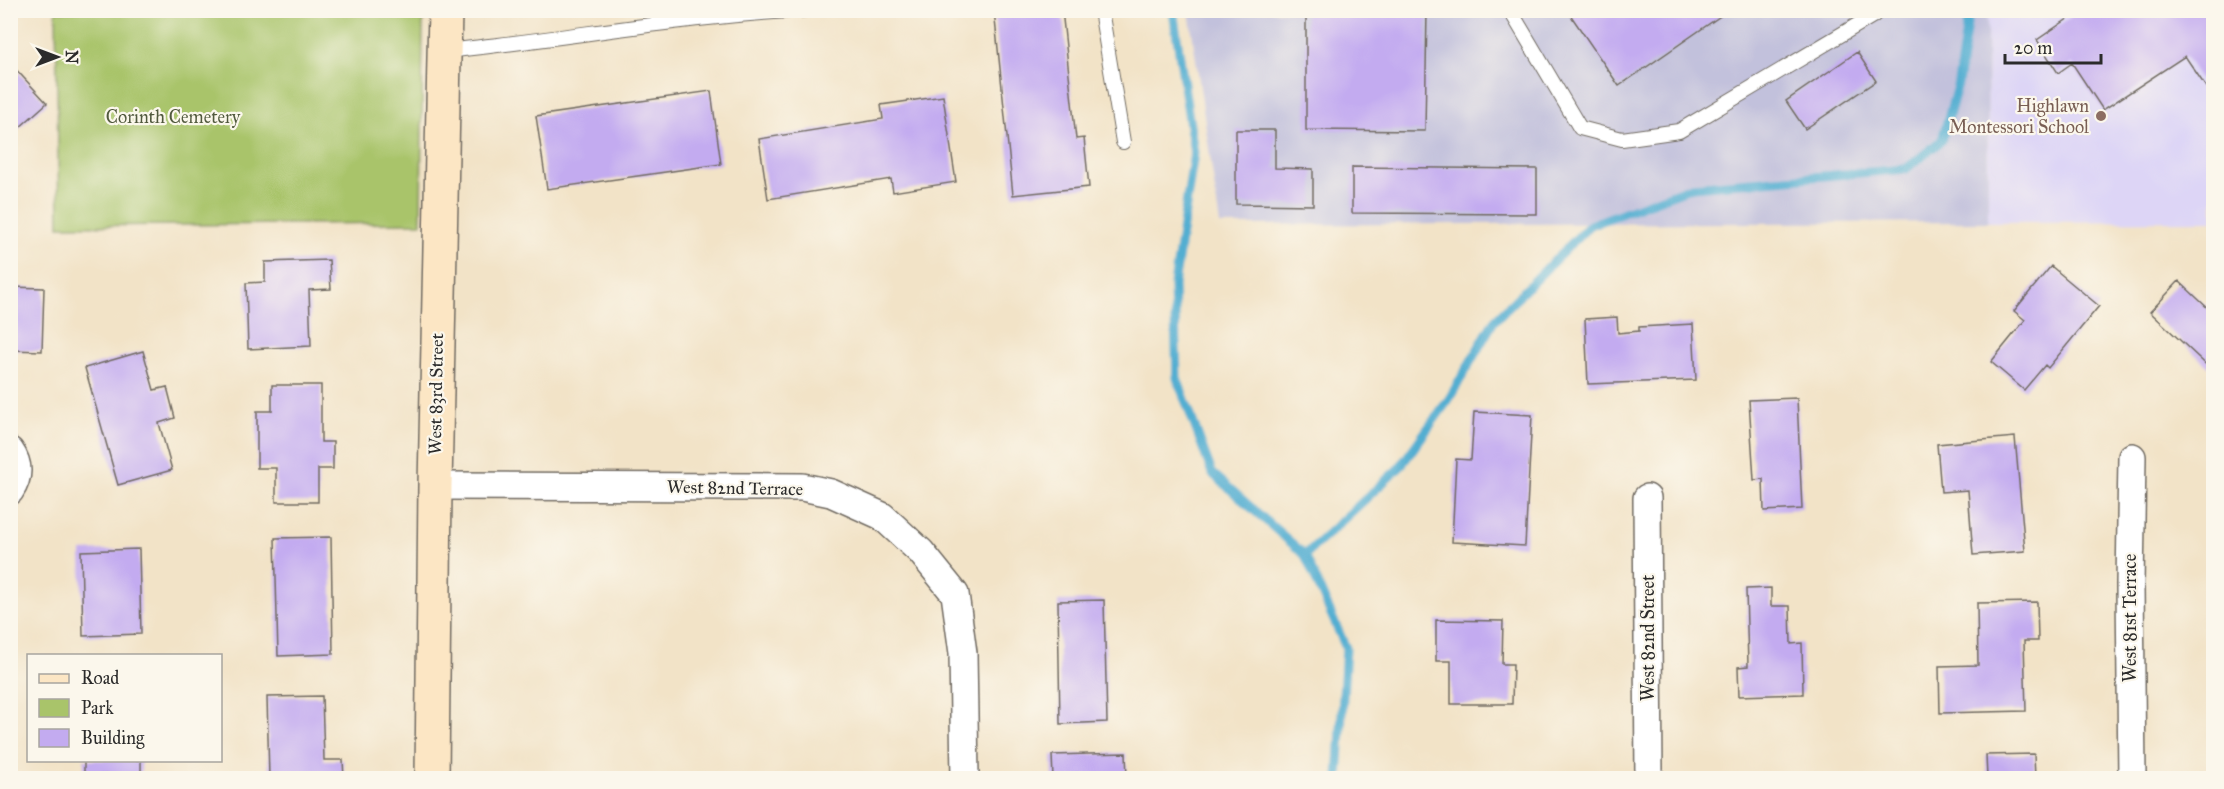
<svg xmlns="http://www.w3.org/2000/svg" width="2224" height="789" font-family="'IM FELL Great Primer',serif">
	<rect width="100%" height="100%" fill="#fbf7ec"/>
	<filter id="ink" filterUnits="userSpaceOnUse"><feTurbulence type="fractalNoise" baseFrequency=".0167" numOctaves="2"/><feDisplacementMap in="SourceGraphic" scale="12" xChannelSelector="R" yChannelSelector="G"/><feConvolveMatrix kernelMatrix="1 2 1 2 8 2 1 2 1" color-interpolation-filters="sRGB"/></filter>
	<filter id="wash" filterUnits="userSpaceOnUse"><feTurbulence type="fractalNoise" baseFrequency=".008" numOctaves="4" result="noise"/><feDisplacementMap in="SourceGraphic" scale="24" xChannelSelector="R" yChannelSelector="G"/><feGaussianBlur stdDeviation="1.35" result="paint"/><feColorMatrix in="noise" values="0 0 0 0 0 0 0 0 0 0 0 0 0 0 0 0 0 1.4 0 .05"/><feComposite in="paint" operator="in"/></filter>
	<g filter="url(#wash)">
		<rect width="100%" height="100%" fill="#f2e3c7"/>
		<path fill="#ddd5f6" d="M 1987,11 L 2213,11 L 2213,221 L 1988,222 Z"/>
		<path fill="#c2c1dc" d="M 1189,11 L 1987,11 L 1988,222 L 1220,225 Z"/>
		<path fill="#a9c46a" stroke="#6a784a" stroke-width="1.5" d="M 56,11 L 423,11 L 421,223 L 59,226 Z"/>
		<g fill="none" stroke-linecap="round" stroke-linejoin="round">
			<path stroke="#53aed1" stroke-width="9" d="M 1173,10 L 1194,153 L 1174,285 L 1177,378 L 1212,473 L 1305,555 L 1346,648 L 1338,778
				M 1305,555 L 1400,467 L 1449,399 L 1494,321 L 1590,225 L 1692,187 L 1906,169 L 1942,140 L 1958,83 L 1969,10"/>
		</g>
		<g id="blocks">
			<path fill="#c3abf0" d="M 994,10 L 1062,10 L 1076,139 L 1084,138 L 1089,187 L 1013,195 Z
				M 1306,10 L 1427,10 L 1425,131 L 1306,130 Z
				M 1567,10 L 1729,10 L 1619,86 Z
				M 2081,10 L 2214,10 L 2214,99 L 2185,56 L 2103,110 L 2072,63 L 2058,73 L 2037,40 Z
				M 1857,52 L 1876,81 L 1805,129 L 1786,101 Z
				M 10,63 L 47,103 L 10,136 Z
				M 711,91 L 721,164 L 547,189 L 536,116 Z
				M 943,96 L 956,182 L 893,192 L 891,179 L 768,199 L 759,139 L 883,119 L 881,105 Z
				M 1236,130 L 1275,130 L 1275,168 L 1313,169 L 1313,205 L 1236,204 Z
				M 1352,167 L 1537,169 L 1537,214 L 1352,213 Z
				M 329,260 L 331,289 L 309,290 L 311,346 L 248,349 L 246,283 L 265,282 L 265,262 Z
				M 2051,266 L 2099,306 L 2048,368 L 2045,365 L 2024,390 L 1991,362 L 2025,320 L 2014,311 Z
				M 2179,281 L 2214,314 L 2214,372 L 2150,312 Z
				M 10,287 L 44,288 L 42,351 L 10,350 Z
				M 1617,317 L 1618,333 L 1639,331 L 1639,327 L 1693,324 L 1696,380 L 1588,384 L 1585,319 Z
				M 143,351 L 154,390 L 167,387 L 175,418 L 159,423 L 172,470 L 118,485 L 85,368 Z
				M 272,385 L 321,385 L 321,442 L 333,442 L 333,469 L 318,469 L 318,502 L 276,502 L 276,468 L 257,468 L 257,411 L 272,411 Z
				M 1797,398 L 1802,509 L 1764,511 L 1763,479 L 1754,480 L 1749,400 Z
				M 1474,412 L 1532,415 L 1525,546 L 1452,542 L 1456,459 L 1471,460 Z
				M 2015,437 L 2025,551 L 1973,555 L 1968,490 L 1941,492 L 1937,444 Z
				M 331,537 L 333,654 L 278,656 L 275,538 Z
				M 139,549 L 141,634 L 83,636 L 81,551 Z
				M 1771,588 L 1771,606 L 1790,606 L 1791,644 L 1802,643 L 1803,694 L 1739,696 L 1738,667 L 1748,666 L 1746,589 Z
				M 1104,600 L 1107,722 L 1060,724 L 1058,601 Z
				M 2037,602 L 2038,641 L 2024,641 L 2026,711 L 1940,713 L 1939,666 L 1978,665 L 1977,603 Z
				M 1436,620 L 1503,621 L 1502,664 L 1513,664 L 1512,704 L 1451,704 L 1451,661 L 1436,661 Z
				M 322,696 L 324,760 L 343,760 L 344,778 L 269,778 L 267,697 Z
				M 1126,753 L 1127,778 L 1053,778 L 1052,755 Z
				M 2034,754 L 2035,778 L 1987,778 L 1986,755 Z
				M 84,760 L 141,760 L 141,774 L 84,775 Z"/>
		</g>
	</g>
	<g filter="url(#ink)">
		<use href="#blocks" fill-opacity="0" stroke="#716b62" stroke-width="1.5"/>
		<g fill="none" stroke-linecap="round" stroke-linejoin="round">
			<g stroke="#716b62" stroke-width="16">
				<path id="lane" d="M 1101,10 L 1123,142
					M 1510,10 L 1580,128 L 1622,139 L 1679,131 L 1874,15 L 1878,10
					M 445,51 C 565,39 685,16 806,10"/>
			</g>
			<g stroke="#716b62" stroke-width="30">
				<path id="street" d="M 10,451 C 20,465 19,477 10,491
					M 435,486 L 802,487 L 831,493 L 882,516 L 921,552 L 955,594 L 963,653 L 965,778
					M 1647,498 L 1649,778
					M 2132,778 L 2130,585 L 2132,457"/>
			</g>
			<g stroke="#716b62" stroke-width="36">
				<path id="secondary" d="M 432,778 L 435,486 L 445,10"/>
			</g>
			<use href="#lane" stroke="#fff" stroke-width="14"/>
			<use href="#street" stroke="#fff" stroke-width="27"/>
			<use href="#secondary" stroke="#fce6c4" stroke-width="33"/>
		</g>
	</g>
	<circle fill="#8d6e63" stroke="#fbf7ec" stroke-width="2" cx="2101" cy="116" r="6"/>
	<g text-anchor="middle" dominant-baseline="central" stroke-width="4.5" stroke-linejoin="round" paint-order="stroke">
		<g font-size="18" fill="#785e54" stroke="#fbf7ec" text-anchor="end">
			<text x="2089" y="106">Highlawn<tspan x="2089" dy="21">Montessori School</tspan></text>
		</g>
		<g font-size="18" fill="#51593e" stroke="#fbf7ec">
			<text x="173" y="117">Corinth Cemetery</text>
		</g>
		<g font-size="18" fill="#2b2b2b" stroke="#fbf7ec">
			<text transform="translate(436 394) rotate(-89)">West 83rd Street</text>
			<text transform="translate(735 488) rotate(1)">West 82nd Terrace</text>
			<text transform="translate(2130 618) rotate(-90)">West 81st Terrace</text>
			<text transform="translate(1648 638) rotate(-90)">West 82nd Street</text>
		</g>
	</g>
	<rect width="2224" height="789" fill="none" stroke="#fbf7ec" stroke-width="36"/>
	<rect x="27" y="654" width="195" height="108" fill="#fbf7ec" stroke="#a8a59f" stroke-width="1.5"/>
	<rect x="39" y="674" width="30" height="9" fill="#fce6c4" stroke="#a8a59f" stroke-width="1.5"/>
	<text x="81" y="684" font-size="18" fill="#2b2b2b">Road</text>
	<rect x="39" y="699" width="30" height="18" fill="#a9c46a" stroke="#a8a59f" stroke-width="1.5"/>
	<text x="81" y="714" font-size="18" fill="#2b2b2b">Park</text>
	<rect x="39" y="729" width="30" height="18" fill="#c3abf0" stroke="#a8a59f" stroke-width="1.5"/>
	<text x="81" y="744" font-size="18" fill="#2b2b2b">Building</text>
	<g transform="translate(57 57) rotate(90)" stroke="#fbf7ec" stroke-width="4.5" paint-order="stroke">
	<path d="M0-4.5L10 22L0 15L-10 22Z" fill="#2b2b2b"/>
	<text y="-9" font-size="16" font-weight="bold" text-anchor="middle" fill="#2b2b2b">N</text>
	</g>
	<path d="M2005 54v9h96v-9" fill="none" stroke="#2b2b2b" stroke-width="3"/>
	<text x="2014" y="54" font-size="18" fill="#2b2b2b" stroke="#fbf7ec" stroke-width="4.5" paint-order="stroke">20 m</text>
</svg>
